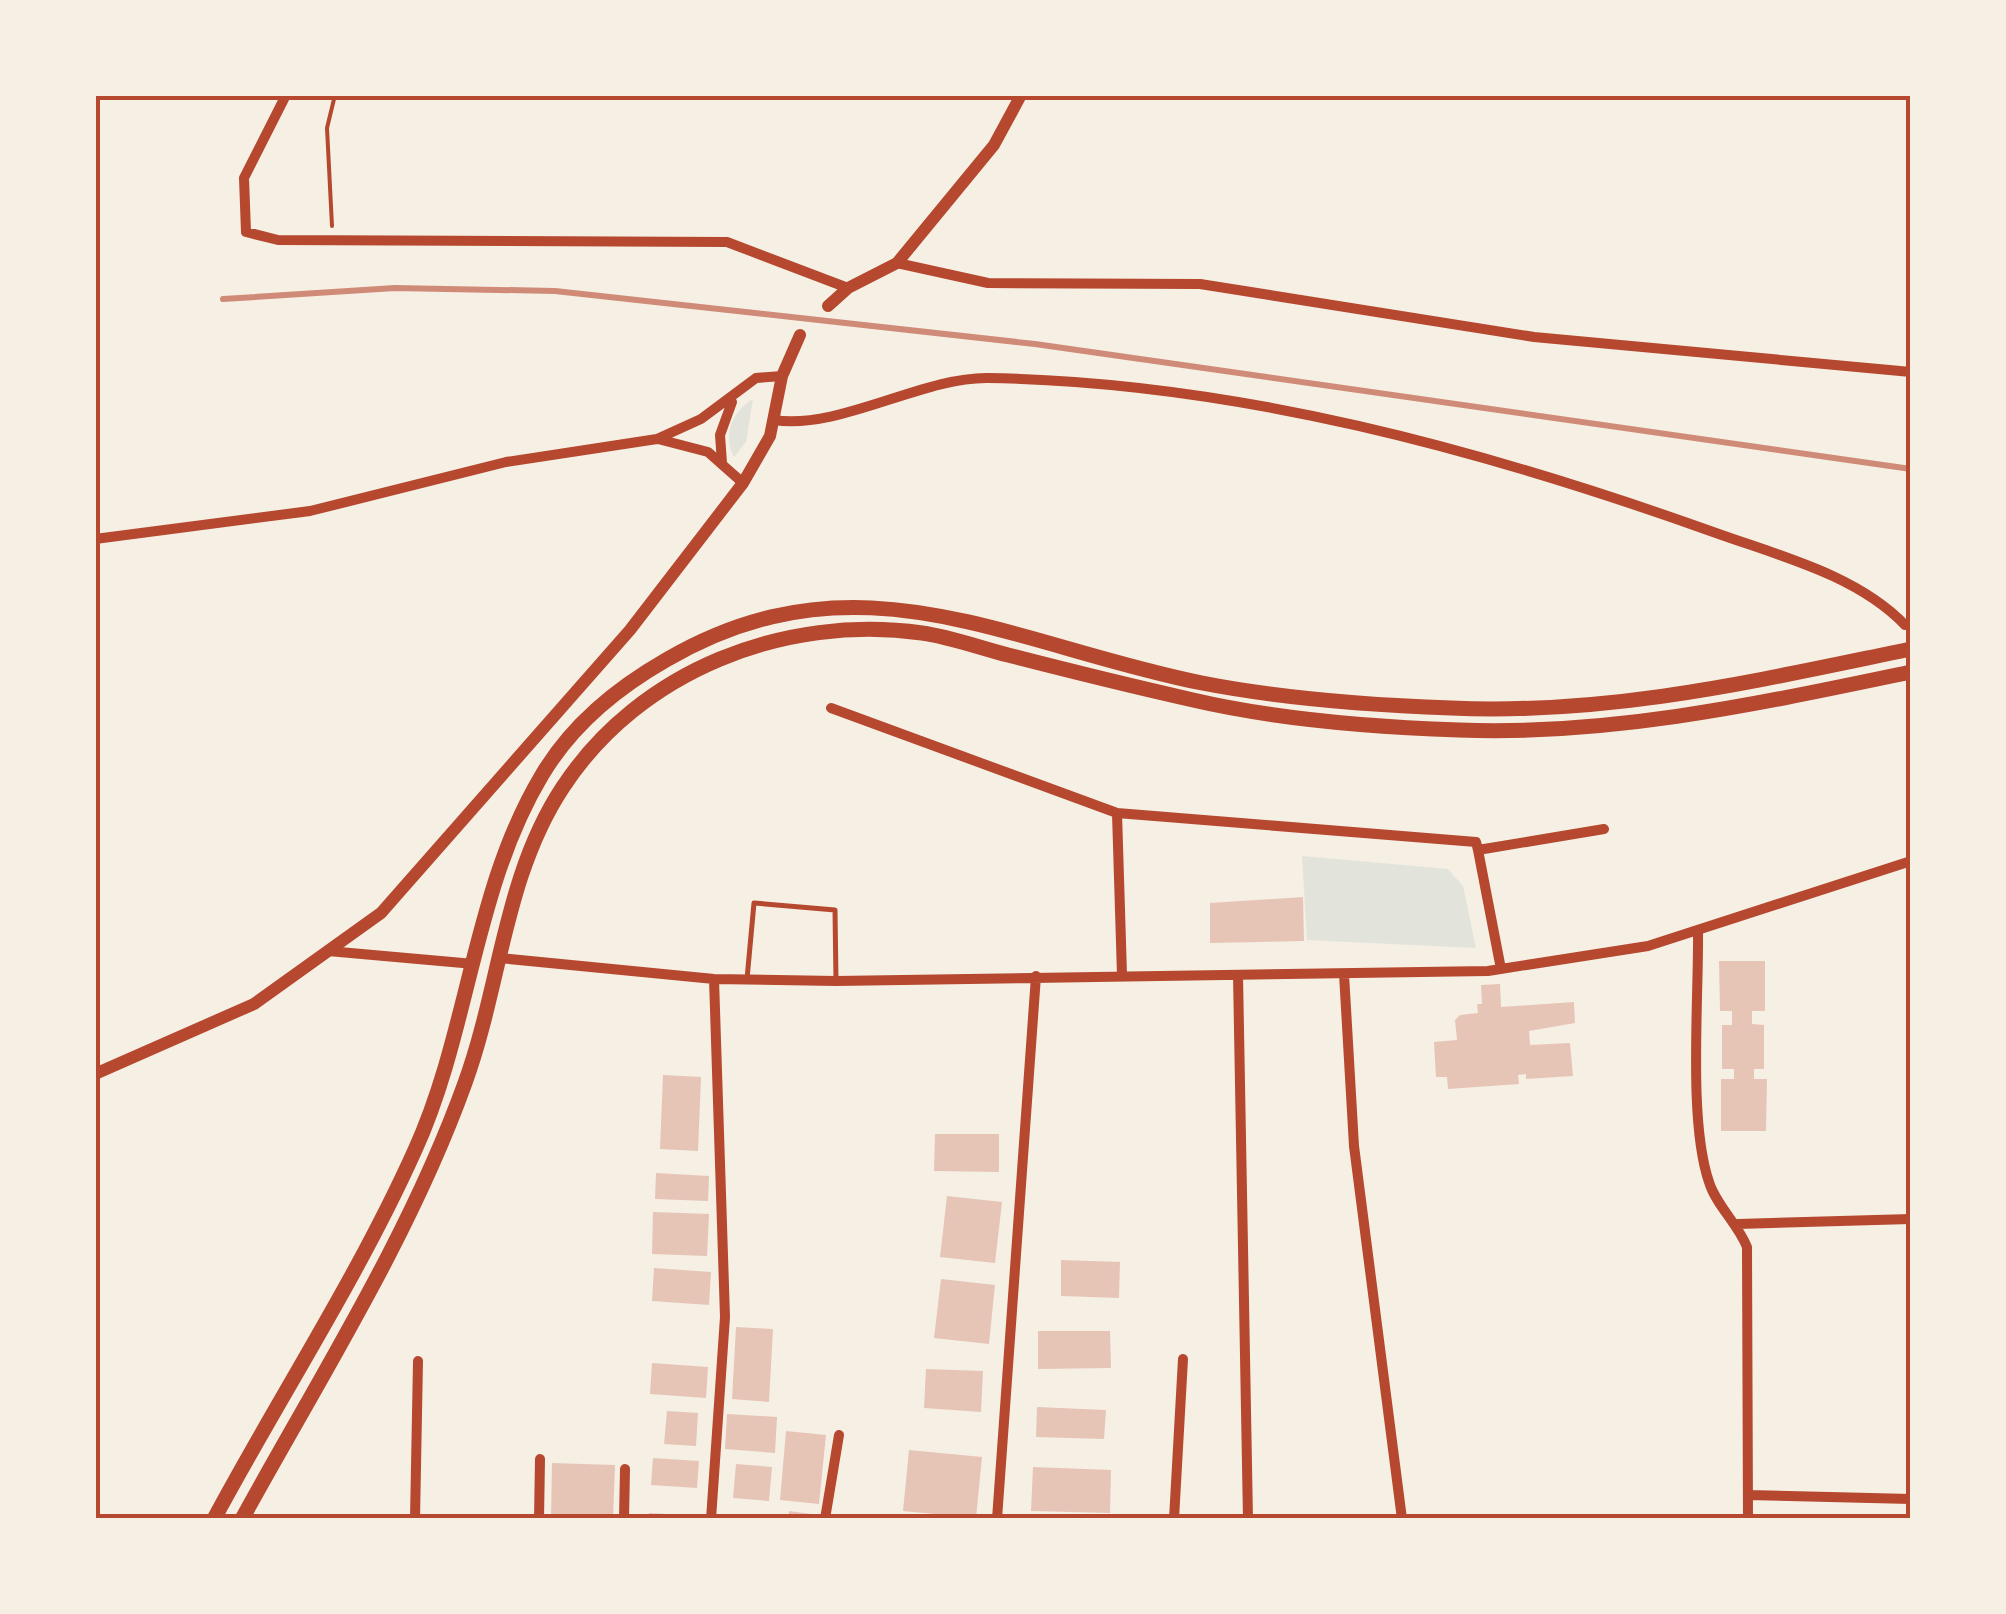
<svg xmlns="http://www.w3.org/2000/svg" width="2006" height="1614" font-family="Barlow,sans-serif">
	<rect width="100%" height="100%" fill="#f6efe4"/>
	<path fill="#e2e4dc" d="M 753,399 L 746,442 L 734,457 C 722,436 733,410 753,399 Z
		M 1302,856 L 1448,869 L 1463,886 L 1476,948 L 1307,940 Z"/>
	<path fill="#e6c5b7" d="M 1303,897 L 1304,941 L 1210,943 L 1210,903 Z
		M 1719,961 L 1765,961 L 1765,1011 L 1752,1011 L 1752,1024 L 1764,1025 L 1764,1069 L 1754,1069 L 1754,1079 L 1767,1079 L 1766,1131 L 1721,1131 L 1721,1079 L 1734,1079 L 1734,1069 L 1722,1069 L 1722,1025 L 1732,1025 L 1732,1011 L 1720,1011 Z
		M 1500,984 L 1501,1007 L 1574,1002 L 1575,1023 L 1529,1031 L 1530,1045 L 1570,1043 L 1573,1076 L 1526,1079 L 1526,1074 L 1518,1075 L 1519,1084 L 1448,1089 L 1447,1077 L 1436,1077 L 1434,1042 L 1457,1040 L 1455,1020 L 1460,1015 L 1478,1013 L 1477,1004 L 1482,1004 L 1481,985 Z
		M 663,1075 L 701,1077 L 698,1151 L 660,1149 Z
		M 935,1134 L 999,1134 L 999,1172 L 934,1171 Z
		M 656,1173 L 709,1176 L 708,1201 L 655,1199 Z
		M 947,1196 L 1002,1202 L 995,1263 L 940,1257 Z
		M 653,1212 L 709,1214 L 707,1256 L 652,1254 Z
		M 1061,1260 L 1120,1262 L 1119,1298 L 1061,1296 Z
		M 654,1268 L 711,1272 L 709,1305 L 652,1301 Z
		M 941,1279 L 995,1285 L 989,1344 L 934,1338 Z
		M 736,1327 L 773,1329 L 769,1402 L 732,1399 Z
		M 1038,1331 L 1110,1331 L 1111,1368 L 1038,1369 Z
		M 652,1363 L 708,1367 L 706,1398 L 650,1394 Z
		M 926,1369 L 983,1371 L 981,1412 L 924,1408 Z
		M 1037,1407 L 1106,1410 L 1104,1439 L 1036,1437 Z
		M 667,1411 L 698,1413 L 696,1446 L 664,1444 Z
		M 727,1414 L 777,1417 L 775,1453 L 725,1449 Z
		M 786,1431 L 826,1435 L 819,1504 L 780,1500 Z
		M 909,1450 L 982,1457 L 976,1518 L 903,1511 Z
		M 653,1458 L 699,1461 L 697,1488 L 651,1485 Z
		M 552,1463 L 615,1465 L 613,1519 L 551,1519 Z
		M 736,1464 L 772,1467 L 769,1501 L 733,1498 Z
		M 1033,1467 L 1111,1470 L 1110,1513 L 1031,1511 Z
		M 789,1511 L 819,1515 L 819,1519 L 788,1519 Z
		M 649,1513 L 702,1516 L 702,1519 L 649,1519 Z"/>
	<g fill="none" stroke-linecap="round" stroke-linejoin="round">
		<path stroke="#b5482f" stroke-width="4" d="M 332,226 L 327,128 L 335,95"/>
		<path stroke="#b5482f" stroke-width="5" d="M 747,979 L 754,903 L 835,910 L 836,981"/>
		<path stroke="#b5482f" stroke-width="10" d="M 286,95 L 244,178 L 246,232 L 278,240 L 727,242 L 848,288
			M 897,263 L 988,283 L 1200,284 L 1534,337 L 1911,372
			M 774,420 C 840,430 922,377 988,378 C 1237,382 1484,450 1716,533 C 1780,556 1857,575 1905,625
			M 658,439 L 708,452 L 743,483
			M 722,463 L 720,435 L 732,402
			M 95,539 L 310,511 L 506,462 L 657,439 L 701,419 L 756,378 L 782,376
			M 831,708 L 1117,813 L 1476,842 L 1478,850 L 1604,829
			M 1117,813 L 1122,975
			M 1478,850 L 1501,969
			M 1698,930 C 1699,998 1688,1121 1709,1182 C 1716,1205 1738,1224 1747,1247 L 1748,1519
			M 328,951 L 474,964
			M 499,958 L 714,979 L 836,981 L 1488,971 L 1648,946 L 1911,861
			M 1344,974 L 1354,1146 L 1402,1519
			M 1238,975 L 1248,1519
			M 1738,1224 L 1911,1219
			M 1748,1495 L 1911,1499
			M 415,1519 L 418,1361
			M 539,1519 L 540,1459
			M 624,1519 L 625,1469
			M 711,1519 L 725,1317 L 714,979
			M 825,1519 L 839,1435
			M 997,1519 L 1036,976
			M 1174,1519 L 1183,1359"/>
		<path stroke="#b5482f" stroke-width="12" d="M 828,306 L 848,288 L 897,263 L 994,145 L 1021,95
			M 95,1074 L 254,1004 L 381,913 L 630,630 L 743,483 L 770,436 L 782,376 L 800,335"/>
		<path stroke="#b5482f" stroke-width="15" d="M 214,1519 C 280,1396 358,1277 415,1150 C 470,1029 473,890 542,775 C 571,726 617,688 666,660 C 858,548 1008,644 1202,683 C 1284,699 1367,705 1451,708 C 1612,715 1755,681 1911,649
			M 242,1519 C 320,1377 410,1236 465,1083 C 501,984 504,876 563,787 C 640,670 785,614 922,633 C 951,637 980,648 1008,655 C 1070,671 1131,686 1193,700 C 1279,720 1370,727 1459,730 C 1612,736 1762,703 1911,672"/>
		<path stroke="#cf8b77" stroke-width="6" d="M 223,299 L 395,288 L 555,291 L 1035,344 L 1911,469"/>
	</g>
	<rect width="2006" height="1614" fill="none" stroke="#f6efe4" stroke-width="195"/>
	<rect x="98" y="98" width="1810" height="1418" fill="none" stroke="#b5482f" stroke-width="4"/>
</svg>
